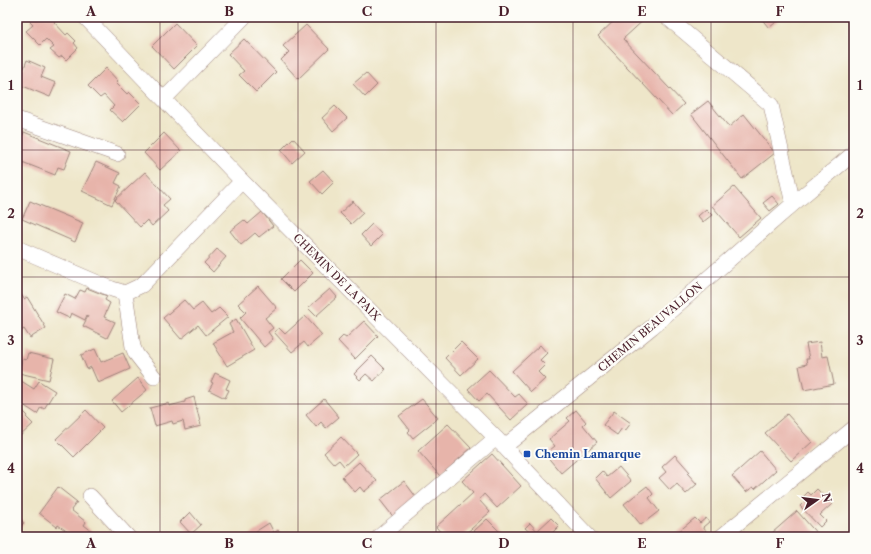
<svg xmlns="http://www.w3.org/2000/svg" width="871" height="554" font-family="'Libre Caslon Text',serif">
	<rect width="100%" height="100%" fill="#fdfcf7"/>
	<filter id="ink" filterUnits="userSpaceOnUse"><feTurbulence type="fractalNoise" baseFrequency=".025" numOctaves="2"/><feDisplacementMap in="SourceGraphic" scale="8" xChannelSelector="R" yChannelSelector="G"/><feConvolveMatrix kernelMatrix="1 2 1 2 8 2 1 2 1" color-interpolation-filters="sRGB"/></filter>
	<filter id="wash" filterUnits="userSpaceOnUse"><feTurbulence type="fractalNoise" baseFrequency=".012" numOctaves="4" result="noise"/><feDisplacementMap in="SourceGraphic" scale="16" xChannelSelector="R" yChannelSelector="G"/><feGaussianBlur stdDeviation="0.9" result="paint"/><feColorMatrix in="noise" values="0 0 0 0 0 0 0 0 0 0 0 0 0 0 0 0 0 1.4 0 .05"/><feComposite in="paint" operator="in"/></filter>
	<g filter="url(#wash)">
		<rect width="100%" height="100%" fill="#eee6c9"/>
		<g id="blocks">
			<path fill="#e7b4aa" d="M 35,17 L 54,17 L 56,20 L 54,22 L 66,35 L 68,33 L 76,41 L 74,43 L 78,48 L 66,60 L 62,56 L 59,58 L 50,50 L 54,47 L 46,39 L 40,45 L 26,31 L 33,25 L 30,22 Z
				M 618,17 L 647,17 L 623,39 L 684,104 L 672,115 L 598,36 Z
				M 760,17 L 782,17 L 769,28 Z
				M 175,23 L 197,46 L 174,69 L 152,46 Z
				M 306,25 L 329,49 L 298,79 L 281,60 L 289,52 L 283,46 Z
				M 244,39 L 276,72 L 256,92 L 239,75 L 244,71 L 228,54 Z
				M 27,60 L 45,68 L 41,77 L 56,83 L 50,97 L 18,84 L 21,76 L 18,74 L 21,67 L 24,68 Z
				M 106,68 L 118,81 L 116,83 L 127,94 L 129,92 L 141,104 L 123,122 L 110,110 L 114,106 L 104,95 L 100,98 L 88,86 Z
				M 366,73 L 377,85 L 365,97 L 353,84 Z
				M 708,101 L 729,127 L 744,114 L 775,153 L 742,179 L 691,114 Z
				M 335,106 L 347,118 L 333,131 L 322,118 Z
				M 24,132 L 71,151 L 64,169 L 58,167 L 55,175 L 17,160 L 17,133 L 23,135 Z
				M 164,133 L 181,151 L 160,170 L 144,153 Z
				M 293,138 L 305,151 L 292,163 L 281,150 Z
				M 96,162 L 120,173 L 115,183 L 121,186 L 112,205 L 82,191 Z
				M 17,170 L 22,172 L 17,186 Z
				M 323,170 L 334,182 L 322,194 L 310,181 Z
				M 145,172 L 170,199 L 163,205 L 168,211 L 152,226 L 147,220 L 140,227 L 115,200 Z
				M 734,187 L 761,218 L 739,237 L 712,206 Z
				M 772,196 L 779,204 L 770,211 L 763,203 Z
				M 30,201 L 83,223 L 75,242 L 22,219 Z
				M 353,201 L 363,213 L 351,224 L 340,213 Z
				M 706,209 L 712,215 L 703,222 L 698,216 Z
				M 262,212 L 273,226 L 259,237 L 255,233 L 241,245 L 230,231 L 244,220 L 248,224 Z
				M 372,224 L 382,235 L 371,246 L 361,235 Z
				M 217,249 L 226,257 L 213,272 L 204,263 Z
				M 300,260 L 313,273 L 294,292 L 281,279 Z
				M 258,286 L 277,308 L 265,318 L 273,328 L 268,332 L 273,339 L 264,347 L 240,318 L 246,312 L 238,304 Z
				M 17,288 L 24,299 L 27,297 L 46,328 L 30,338 L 24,329 L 17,333 Z
				M 87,288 L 107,296 L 105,300 L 110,303 L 104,317 L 115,322 L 107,338 L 83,326 L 88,316 L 87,315 L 85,320 L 71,313 L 69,318 L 56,312 L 65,294 L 75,299 L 80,290 L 85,292 Z
				M 330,289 L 337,297 L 316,316 L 308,308 Z
				M 184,300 L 193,310 L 202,303 L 211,314 L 219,308 L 228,317 L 206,335 L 198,325 L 181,339 L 163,318 Z
				M 305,316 L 322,335 L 308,347 L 304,342 L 292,352 L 274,332 L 279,328 L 285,334 Z
				M 236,319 L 254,350 L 227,366 L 213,343 L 233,332 L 229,324 Z
				M 364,321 L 378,336 L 355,359 L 338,341 L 343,336 L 346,338 Z
				M 461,342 L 478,359 L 461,375 L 445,358 Z
				M 820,342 L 822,357 L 828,356 L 834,384 L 804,390 L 799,366 L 807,364 L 806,359 L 809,359 L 806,344 Z
				M 540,345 L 547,353 L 540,360 L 545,365 L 538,372 L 545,379 L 531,392 L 512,371 Z
				M 95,349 L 101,362 L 123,353 L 130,369 L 98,383 L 91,367 L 87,369 L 81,355 Z
				M 28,353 L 54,359 L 49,380 L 19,373 L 22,359 L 26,360 Z
				M 372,356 L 385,369 L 374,381 L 366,374 L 360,380 L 354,374 Z
				M 489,370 L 515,397 L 519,394 L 528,404 L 511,420 L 487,394 L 479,401 L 468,389 Z
				M 215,373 L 230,380 L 226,389 L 229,390 L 225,398 L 209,390 L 213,383 L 211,382 Z
				M 138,378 L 147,390 L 121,412 L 112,401 Z
				M 18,379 L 34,389 L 39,381 L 55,391 L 44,409 L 41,407 L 37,414 L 17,401 L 17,381 Z
				M 194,397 L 201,426 L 185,430 L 183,421 L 173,424 L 172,421 L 155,426 L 150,408 L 169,403 L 169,406 L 185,402 L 185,400 Z
				M 324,399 L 339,417 L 326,428 L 321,422 L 316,427 L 306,415 Z
				M 422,399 L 438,418 L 413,438 L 408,432 L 410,430 L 399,416 Z
				M 18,406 L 28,416 L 26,417 L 33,424 L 19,437 L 17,436 L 17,407 Z
				M 86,410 L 103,428 L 74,457 L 56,439 Z
				M 576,410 L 586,422 L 583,425 L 597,442 L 561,473 L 545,454 L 555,446 L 549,439 L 570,421 L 567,418 Z
				M 614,411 L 631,423 L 625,431 L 622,428 L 617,435 L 603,425 Z
				M 787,414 L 812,442 L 791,461 L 765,433 Z
				M 448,424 L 471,448 L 440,476 L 418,451 Z
				M 341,437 L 357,454 L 344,466 L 339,460 L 334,464 L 324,453 Z
				M 760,451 L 776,470 L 755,489 L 753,487 L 746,492 L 732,476 Z
				M 492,454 L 521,486 L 497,508 L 484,494 L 479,500 L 490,512 L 462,537 L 445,537 L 436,527 L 473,493 L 462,481 Z
				M 675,455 L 690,472 L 688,474 L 697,484 L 686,494 L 677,484 L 670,490 L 659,478 L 666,472 L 662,467 Z
				M 359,462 L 377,481 L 364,492 L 360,487 L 355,492 L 342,477 Z
				M 619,467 L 631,481 L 611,498 L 595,478 L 602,471 L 607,477 Z
				M 404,481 L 419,501 L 395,519 L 380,500 Z
				M 647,486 L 653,494 L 649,498 L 659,511 L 641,525 L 624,504 Z
				M 58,487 L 77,502 L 71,510 L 86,522 L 84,525 L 93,532 L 90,537 L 75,537 L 58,525 L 57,527 L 39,513 Z
				M 817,489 L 832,504 L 820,515 L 826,521 L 820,527 L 800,506 L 805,501 L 803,497 L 808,492 L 811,495 Z
				M 797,511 L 819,536 L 775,537 L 772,533 Z
				M 190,512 L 201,525 L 191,534 L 180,522 Z
				M 17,515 L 24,523 L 17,530 Z
				M 551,518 L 559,526 L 548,537 L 531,537 L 533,535 L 525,528 L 530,523 L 537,531 Z
				M 695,518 L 700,523 L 706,518 L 709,522 L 703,527 L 710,537 L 672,537 Z
				M 487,519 L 504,536 L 503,537 L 480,537 L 474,531 Z
				M 269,523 L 274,533 L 278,530 L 283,537 L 247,537 Z"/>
		</g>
	</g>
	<g filter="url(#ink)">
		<use href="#blocks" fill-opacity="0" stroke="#9c827a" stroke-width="1"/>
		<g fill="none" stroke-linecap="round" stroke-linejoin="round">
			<g stroke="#9c827a" stroke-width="16">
				<path id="minor" d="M 85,17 L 242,181 L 496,438 L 589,537
					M 667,17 L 771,105 L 793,204
					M 164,99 L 244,17
					M 17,119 L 117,154
					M 17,248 L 112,289 L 125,293
					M 154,377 L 136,354 L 133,347 L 125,293 L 142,285 L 242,181
					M 504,447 L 652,327 L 793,204 L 854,153
					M 90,496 L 128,537
					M 379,537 L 496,438
					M 721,537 L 854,428"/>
			</g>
			<use href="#minor" stroke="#fff" stroke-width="15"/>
		</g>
	</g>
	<path fill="none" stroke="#4a1f2b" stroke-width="1" stroke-opacity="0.55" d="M 160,17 L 160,537M 298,17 L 298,537M 436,17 L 436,537M 573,17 L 573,537M 711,17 L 711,537M 17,150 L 854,150M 17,277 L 854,277M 17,404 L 854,404"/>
	<rect fill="#1a4fb4" stroke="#fdfcf7" stroke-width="1.5" x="523" y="450" width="8" height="8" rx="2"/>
	<g text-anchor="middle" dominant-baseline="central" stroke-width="4" stroke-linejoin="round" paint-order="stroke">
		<g font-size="11" fill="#4a1f2b" stroke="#fdfcf7">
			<text transform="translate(337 277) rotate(45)">CHEMIN DE LA PAIX</text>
			<text transform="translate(650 327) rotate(-40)">CHEMIN BEAUVALLON</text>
		</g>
		<g font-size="11" font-weight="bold" fill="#164399" stroke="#fdfcf7" text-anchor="start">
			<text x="535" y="454">Chemin Lamarque</text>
		</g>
	</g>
	<rect width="871" height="554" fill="none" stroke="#fdfcf7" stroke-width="44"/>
	<g transform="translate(817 500) rotate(76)" stroke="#fdfcf7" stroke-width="3" paint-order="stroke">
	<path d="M0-3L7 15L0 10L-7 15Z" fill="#4a1f2b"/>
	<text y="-6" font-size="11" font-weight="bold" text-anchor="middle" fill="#4a1f2b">N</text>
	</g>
	<rect x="22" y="22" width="827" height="510" fill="none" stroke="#4a1f2b" stroke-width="1.5"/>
	<g font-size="13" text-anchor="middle" font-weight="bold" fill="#4a1f2b">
		<text x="91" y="16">A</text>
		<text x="229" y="16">B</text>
		<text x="367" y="16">C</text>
		<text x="504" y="16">D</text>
		<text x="642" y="16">E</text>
		<text x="780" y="16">F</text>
		<text x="11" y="90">1</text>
		<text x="860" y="90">1</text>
		<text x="11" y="218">2</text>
		<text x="860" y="218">2</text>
		<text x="11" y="345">3</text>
		<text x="860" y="345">3</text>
		<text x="11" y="473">4</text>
		<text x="860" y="473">4</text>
		<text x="91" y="548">A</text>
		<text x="229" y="548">B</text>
		<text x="367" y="548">C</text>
		<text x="504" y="548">D</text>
		<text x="642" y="548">E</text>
		<text x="780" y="548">F</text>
	</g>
</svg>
